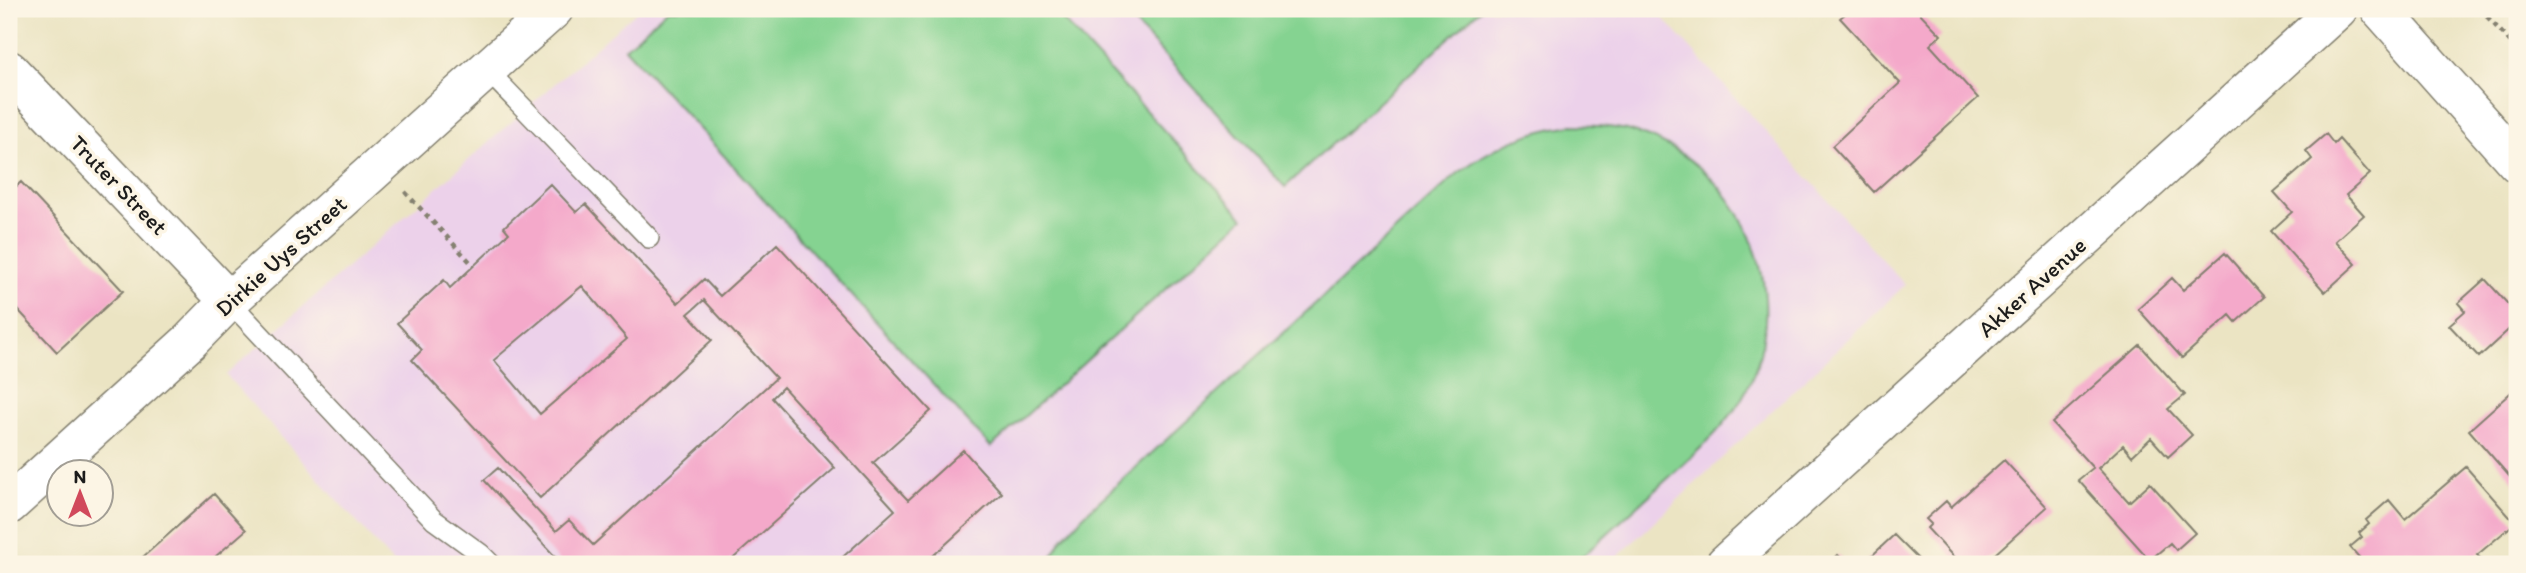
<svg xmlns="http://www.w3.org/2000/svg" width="2526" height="573" font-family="Itim,sans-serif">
	<rect width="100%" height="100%" fill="#fcf5e5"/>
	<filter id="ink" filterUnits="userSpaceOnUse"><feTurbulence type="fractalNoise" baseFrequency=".0143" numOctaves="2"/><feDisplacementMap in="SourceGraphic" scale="14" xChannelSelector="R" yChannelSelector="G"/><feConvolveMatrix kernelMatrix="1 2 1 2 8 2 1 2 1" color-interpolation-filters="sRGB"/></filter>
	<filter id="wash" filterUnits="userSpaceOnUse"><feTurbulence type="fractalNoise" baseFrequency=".00686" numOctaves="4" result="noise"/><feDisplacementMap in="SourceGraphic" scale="28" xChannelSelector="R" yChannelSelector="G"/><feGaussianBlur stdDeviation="1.57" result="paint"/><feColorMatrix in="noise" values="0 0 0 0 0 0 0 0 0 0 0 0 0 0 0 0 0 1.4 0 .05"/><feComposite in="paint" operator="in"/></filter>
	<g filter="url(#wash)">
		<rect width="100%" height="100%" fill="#ebe4c3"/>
		<path fill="#ecd1ea" d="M 639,9 L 1655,9 L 1905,285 L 1610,564 L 394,564 L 226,375 Z"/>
		<path fill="#85d391" stroke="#507856" stroke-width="2" d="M 668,9 L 1053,9 L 1244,218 L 991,447 L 625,48 Z
			M 1122,9 L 1481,9 L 1285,187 Z
			M 1573,125 C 1595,126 1616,126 1637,133 C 1743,166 1797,292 1746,391 C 1727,428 1694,454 1664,482 C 1634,509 1604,537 1574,564 L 1047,564 L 1063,538 L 1084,515 L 1457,174 C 1494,145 1528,131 1573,125 Z"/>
		<g id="blocks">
			<path fill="#f4a9ca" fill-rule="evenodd" d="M 1851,9 L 1916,9 L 1941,35 L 1930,45 L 1978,98 L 1874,192 L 1832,146 L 1900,83 L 1840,18 Z
				M 2326,134 L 2334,144 L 2339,139 L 2370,174 L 2346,195 L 2364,215 L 2335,241 L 2356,264 L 2325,292 L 2271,231 L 2292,212 L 2274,192 L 2312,159 L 2306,151 Z
				M 21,182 L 123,291 L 57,352 L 9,300 L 9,193 Z
				M 550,184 L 576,212 L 586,204 L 678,303 L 704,279 L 720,296 L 777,244 L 931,411 L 873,463 L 908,500 L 963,450 L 1002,493 L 924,564 L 835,564 L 895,510 L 783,387 L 772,398 L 835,468 L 727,564 L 562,564 L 484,480 L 498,468 L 556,531 L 569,520 L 593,545 L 776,378 L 704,300 L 688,314 L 712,340 L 540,498 L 412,360 L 422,350 L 397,323 L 444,280 L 450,288 L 509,233 L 504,227 ZM 582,286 L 627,339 L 540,414 L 494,360 Z
				M 2225,253 L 2264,297 L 2236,322 L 2230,315 L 2182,358 L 2138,309 L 2172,278 L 2183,290 Z
				M 2485,279 L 2517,314 L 2517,322 L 2479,357 L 2449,325 L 2465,311 L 2458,303 Z
				M 2140,345 L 2185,395 L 2168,409 L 2192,435 L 2168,457 L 2151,438 L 2132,456 L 2123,445 L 2098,468 L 2129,502 L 2150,483 L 2195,533 L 2176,550 L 2170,543 L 2150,560 L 2078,480 L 2093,468 L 2052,423 Z
				M 2517,387 L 2517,485 L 2469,430 Z
				M 2004,460 L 2047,507 L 1984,564 L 1960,564 L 1927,528 L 1931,524 L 1926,519 L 1946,501 L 1951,507 Z
				M 2466,467 L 2515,523 L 2477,555 L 2482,560 L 2477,564 L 2365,564 L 2350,547 L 2362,537 L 2359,533 L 2369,524 L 2366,520 L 2389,500 L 2405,519 Z
				M 214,494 L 246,530 L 216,556 L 223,564 L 135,564 Z
				M 1894,535 L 1923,564 L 1863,564 Z
				M 1838,555 L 1847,564 L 1829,564 Z"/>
		</g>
	</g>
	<g filter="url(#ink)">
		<use href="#blocks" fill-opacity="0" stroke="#848070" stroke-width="2"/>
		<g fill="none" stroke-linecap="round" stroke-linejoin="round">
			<g stroke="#848070" stroke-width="22">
				<path id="service" d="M 486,69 L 649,238
					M 229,301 L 434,520 L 481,554 L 491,564"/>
			</g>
			<g stroke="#848070" stroke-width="41">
				<path id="minor" d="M 2380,9 L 2517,163
					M 9,70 L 229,301
					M 9,505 L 189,342 L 229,301 L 554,9
					M 1725,564 L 2338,9"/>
			</g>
			<path stroke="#848070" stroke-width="4.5" stroke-dasharray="5 5" stroke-linecap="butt" d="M 2480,9 L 2517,49
				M 405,192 L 474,266"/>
			<use href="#service" stroke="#fff" stroke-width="19"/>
			<use href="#minor" stroke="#fff" stroke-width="38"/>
		</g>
	</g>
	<g text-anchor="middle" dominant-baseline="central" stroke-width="7" stroke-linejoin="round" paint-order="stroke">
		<g font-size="23" fill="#1c1c1c" stroke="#fcf5e5">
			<text transform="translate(119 185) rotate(46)">Truter Street</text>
			<text transform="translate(281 256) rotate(-42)">Dirkie Uys Street</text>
			<text transform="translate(2032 287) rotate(-42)">Akker Avenue</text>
		</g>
	</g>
	<rect width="2526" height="573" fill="none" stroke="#fcf5e5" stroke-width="35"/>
	<g transform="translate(80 493)"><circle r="33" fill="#fcf5e5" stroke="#a29e95" stroke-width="2"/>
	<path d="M0-5L12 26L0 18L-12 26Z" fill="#d1495b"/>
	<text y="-10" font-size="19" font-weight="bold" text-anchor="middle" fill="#1c1c1c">N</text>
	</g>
</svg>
